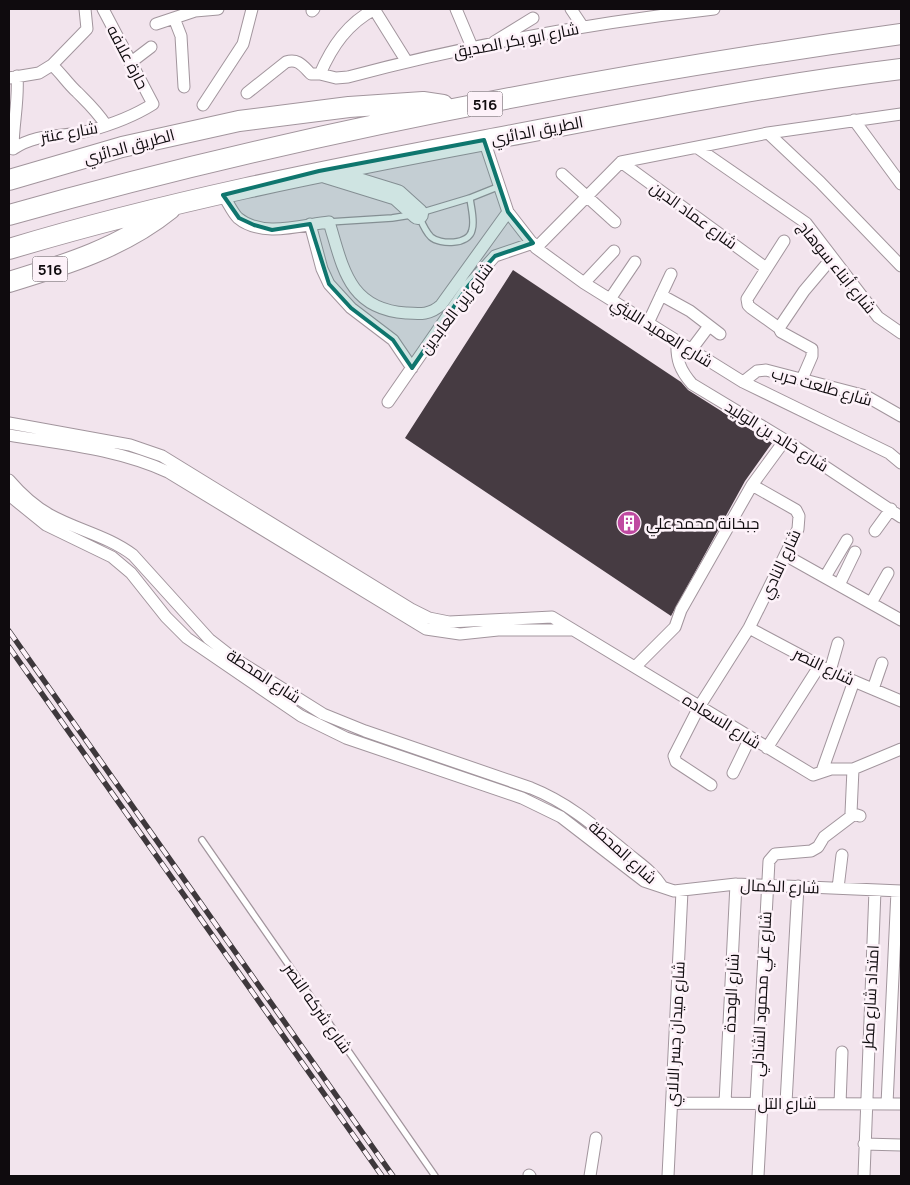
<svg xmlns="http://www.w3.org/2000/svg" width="910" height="1185" font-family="Manrope,Cairo,sans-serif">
	<rect width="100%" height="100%" fill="#f2e4ed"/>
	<path fill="#463b42" d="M 513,270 L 681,382 L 688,390 L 772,443 L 745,481 L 671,616 L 405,438 Z"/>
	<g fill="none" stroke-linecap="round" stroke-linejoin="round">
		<g stroke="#a2959d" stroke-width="8">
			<path id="service" d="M 420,213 L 470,198 L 500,186
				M 419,216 C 422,223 425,231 431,237 C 440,245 469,245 472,230 C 475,221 471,208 470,198
				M 329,222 L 392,218 L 411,215
				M 202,840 L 435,1176"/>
		</g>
		<g stroke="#a2959d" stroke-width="13">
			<path id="minor" d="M 374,9 L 407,62
				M 456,9 L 472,47
				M 571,9 L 583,27
				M 312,11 L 314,9
				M 174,18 L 181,36 L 184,87
				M 156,24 L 195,11 L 218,9
				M 494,42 L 533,18
				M 130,63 L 151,47
				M 52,65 C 61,73 68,84 77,92 C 89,104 96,110 106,125
				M 320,74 L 336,78 L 348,77 C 468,45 591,23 714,9
				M 9,78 L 39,73 L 52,65 L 87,29 L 85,9
				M 247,93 L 286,62 C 298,58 303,66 311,74 L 320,74 C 332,46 348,23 375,9
				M 203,105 L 243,44 L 252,9
				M 854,120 L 901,184
				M 768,133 L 820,182 L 901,266
				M 484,140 L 508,212 L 536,248 L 584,283 L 743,382 L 889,453 L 901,463
				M 13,149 C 39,132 60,138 88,131 C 110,125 134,116 153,104 L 103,9
				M 13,149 C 13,124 19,100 17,76
				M 699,149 L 806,223 L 878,317 L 901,333
				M 621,162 L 768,133 L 901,114
				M 621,162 L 766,268
				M 562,174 L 615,222
				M 223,195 C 228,202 232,212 238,218 C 262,238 301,225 329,222 C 343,267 348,309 406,313 C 420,314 430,315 441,305 L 508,212
				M 310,224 L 322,269 L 329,284 L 351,308 L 393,340 L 412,368
				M 536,248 L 621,162
				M 584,283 L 614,251
				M 661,295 L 690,311 L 720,334
				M 610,299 L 635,262
				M 648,323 L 671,274
				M 779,328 L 751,308 L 748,305 L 747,299 L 784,241
				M 677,341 C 676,360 680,370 692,384 L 785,440 L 901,517
				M 691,350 L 709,326
				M 802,379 L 812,356 L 812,349 L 781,332 L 779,328 L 804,291 L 831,259
				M 743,382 L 757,371 L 766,370 L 866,396 L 901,416
				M 388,402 L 469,285 L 495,256 L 533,243
				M 9,423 L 130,445 L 162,456 L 411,609 L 429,618 L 449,622 L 552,617 L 813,775 L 831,769 L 853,769 L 901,749
				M 9,435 C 63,444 117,449 168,472 L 426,629 L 460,634 L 498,630 L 572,630
				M 9,480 C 21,494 34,506 50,515 C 77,530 108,536 133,555 L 209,639 L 232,657 L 323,714 L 365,731 L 531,788 C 569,803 597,828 627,853 C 639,863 653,872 661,885
				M 9,495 L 46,525 L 112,557 L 131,573 L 166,617 L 187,638 L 301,716 L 346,738 L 522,798 L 561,817 L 644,881 L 674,891 L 736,884 L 901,891
				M 875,531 L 891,509
				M 785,555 L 901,620
				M 825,577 L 847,540
				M 839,585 L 855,552
				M 871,603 L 888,573
				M 749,628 L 830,671 L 901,701
				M 635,667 L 675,627 L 681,610 L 752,485
				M 830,671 L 838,643
				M 873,689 L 882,663
				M 767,748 L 820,665
				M 853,769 L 851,813 L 860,816
				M 822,771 L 854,681
				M 733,773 L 750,738
				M 711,785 L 676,762 L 674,756 L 699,707 L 749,628 L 798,529 L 799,516 L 796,510 L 752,485 L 785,440
				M 838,888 L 842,855
				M 672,1103 L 901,1104
				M 725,1103 L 736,884
				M 756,1103 L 769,861 L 775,854 L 811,851 L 818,847 L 824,837 L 853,815
				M 786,1103 L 798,886
				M 840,1104 L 842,1052
				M 887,1104 L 897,891
				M 864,1144 L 901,1145
				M 529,1175 L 530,1176
				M 590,1176 L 596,1138
				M 668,1176 L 682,891
				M 758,1176 L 762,1103
				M 864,1176 L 875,890"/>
		</g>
		<g stroke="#a2959d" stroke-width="22">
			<path id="motorway" d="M 326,173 L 397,195 L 418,214
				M 9,180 L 122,147 L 239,121 L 349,107 L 423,102 L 443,105
				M 9,215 C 301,132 600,76 901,34
				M 9,249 C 165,202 326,170 486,140 C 624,114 762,86 901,69
				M 9,282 C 65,265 123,247 170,209"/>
		</g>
		<use href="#service" stroke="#fff" stroke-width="5.5"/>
		<use href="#minor" stroke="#fff" stroke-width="11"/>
		<use href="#motorway" stroke="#fff" stroke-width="20"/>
		<g stroke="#3e383c" stroke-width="5.5">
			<path id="rail" d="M 9,631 L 393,1176
				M 9,647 L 382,1176"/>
		</g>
		<use href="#rail" stroke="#fdf2f9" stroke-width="4" stroke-dasharray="11" stroke-linecap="butt"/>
	</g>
	<path fill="#0f766e" fill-opacity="0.2" stroke="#0f766e" stroke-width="4" stroke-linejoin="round" d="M 484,140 L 508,212 L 533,243 L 495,256 L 469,285 L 412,368 L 393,340 L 351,308 L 329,284 L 310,224 L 272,230 L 254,225 L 239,218 L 223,195 L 319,171 Z"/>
	<defs>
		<g id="building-disc" transform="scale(1.25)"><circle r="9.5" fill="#bf4aa1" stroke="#fdf2f9"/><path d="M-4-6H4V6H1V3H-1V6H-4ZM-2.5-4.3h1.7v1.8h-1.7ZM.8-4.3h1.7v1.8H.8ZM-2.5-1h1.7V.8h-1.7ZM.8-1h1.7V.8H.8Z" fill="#fff"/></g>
	</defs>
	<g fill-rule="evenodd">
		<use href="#building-disc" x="629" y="523"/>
	</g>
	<g text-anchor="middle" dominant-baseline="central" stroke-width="5" stroke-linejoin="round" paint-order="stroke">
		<g fill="#fdf2f9" stroke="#565054" stroke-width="1">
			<rect x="467.5" y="91.5" width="35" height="25" rx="4"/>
			<rect x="32.5" y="256.5" width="35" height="25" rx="4"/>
		</g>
		<g font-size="15" font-weight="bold" fill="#0f0b0e">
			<text x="485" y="104">516</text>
			<text x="50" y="269">516</text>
		</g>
		<g font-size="16" fill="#0f0b0e" stroke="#fdf2f9">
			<text transform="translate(516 40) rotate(-11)">شارع ابو بكر الصديق</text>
			<text transform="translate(128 57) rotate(62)">حارة علافه</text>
			<text transform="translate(537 130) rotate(-11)">الطريق الدائري</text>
			<text transform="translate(69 132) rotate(-10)">شارع عنتر</text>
			<text transform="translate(129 146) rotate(-15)">الطريق الدائري</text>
			<text transform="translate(694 215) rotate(36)">شارع عماد الدين</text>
			<text transform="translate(837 267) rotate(51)">شارع أبناء سوهاج</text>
			<text transform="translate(456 308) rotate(-53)">شارع زين العابدين</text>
			<text transform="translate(662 332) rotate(32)">شارع العميد الليثي</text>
			<text transform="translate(822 386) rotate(16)">شارع طلعت حرب</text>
			<text transform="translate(777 436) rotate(32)">شارع خالد بن الوليد</text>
			<text transform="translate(780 564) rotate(-65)">شارع النادي</text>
			<text transform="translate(824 666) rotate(26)">شارع النصر</text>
			<text transform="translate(264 676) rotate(33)">شارع المحطة</text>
			<text transform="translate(722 721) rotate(32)">شارع السعاده</text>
			<text transform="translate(623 852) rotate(42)">شارع المحطة</text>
			<text transform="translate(780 886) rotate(2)">شارع الكمال</text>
			<text transform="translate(731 993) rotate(-87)">شارع الوحدة</text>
			<text transform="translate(761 994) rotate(-87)">شارع علي محمود الشاذلي</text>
			<text transform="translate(870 997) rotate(-87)">امتداد شارع مطر</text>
			<text transform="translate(318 1008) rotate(55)">شارع شركه النصر</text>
			<text transform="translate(675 1034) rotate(-87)">شارع ميدان جسر الالاي</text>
			<text x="787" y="1103">شارع التل</text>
		</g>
		<g font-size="16" fill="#0f0b0e" stroke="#fdf2f9" text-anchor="start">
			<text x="646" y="523">جبخانة محمد علي</text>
		</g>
	</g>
	<rect width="910" height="1185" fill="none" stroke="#0f0b0e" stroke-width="20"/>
</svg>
